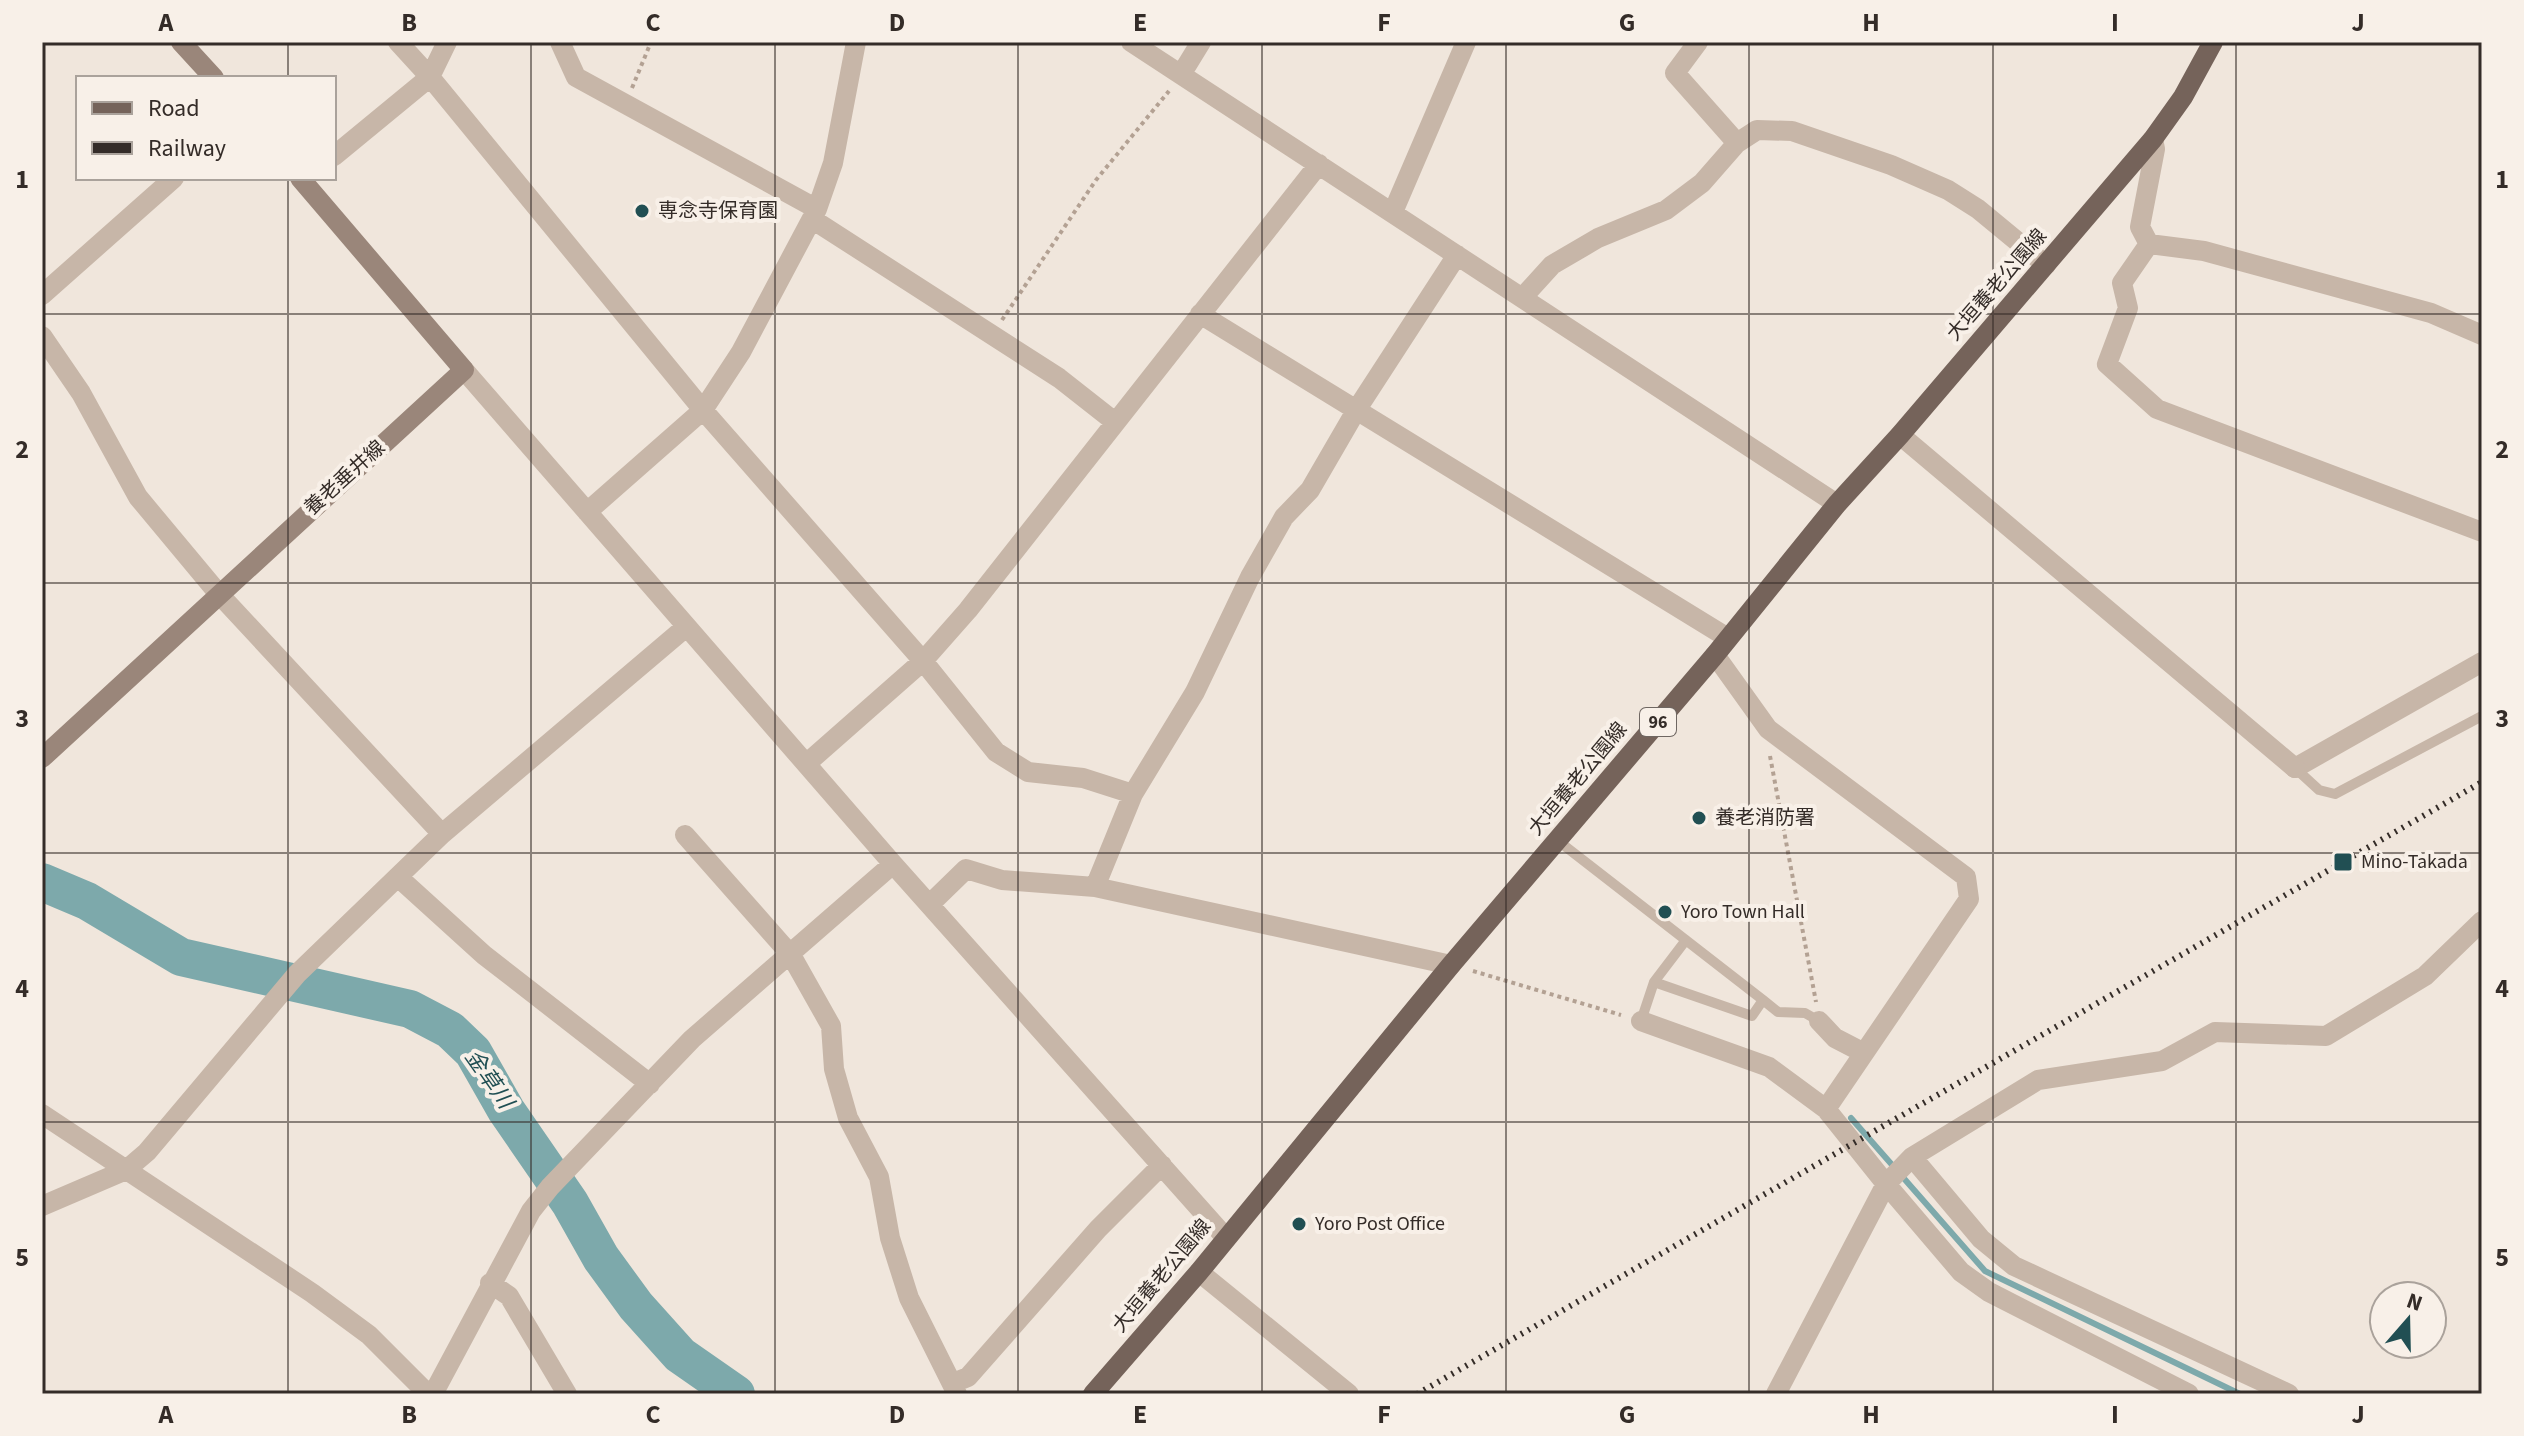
<svg xmlns="http://www.w3.org/2000/svg" width="2524" height="1436" font-family="'Source Sans 3','Noto Sans JP',sans-serif">
	<rect width="100%" height="100%" fill="#f0e6dc"/>
	<g fill="none" stroke-linecap="round" stroke-linejoin="round">
		<path stroke="#7da9ab" stroke-width="6" d="M 1851,1118 L 1985,1271 L 2240,1394"/>
		<path stroke="#7da9ab" stroke-width="38" d="M 42,882 L 87,901 L 181,957 L 410,1009 L 450,1030 L 473,1052 L 506,1110 L 570,1203 L 601,1258 L 636,1306 L 680,1355 L 736,1394"/>
		<path stroke="#b3a193" stroke-width="4" stroke-dasharray="4 4" stroke-linecap="butt" d="M 632,88 L 651,42
			M 1002,320 L 1096,180 L 1169,91
			M 1770,756 L 1816,1002
			M 1473,971 L 1621,1015"/>
		<path stroke="#c7b6a8" stroke-width="10" d="M 2295,768 L 2319,790 L 2335,794 L 2482,716
			M 1557,840 L 1763,1000
			M 1654,982 L 1752,1016 L 1763,1000 L 1778,1012 L 1805,1013 L 1819,1021
			M 1641,1021 L 1654,982 L 1686,940"/>
		<path stroke="#c7b6a8" stroke-width="20" d="M 398,42 L 430,77 L 703,410 L 923,661 L 996,752 L 1028,772 L 1083,778 L 1133,794
			M 560,42 L 576,77 L 817,209
			M 1131,42 L 1837,504
			M 1698,42 L 1675,73 L 1737,143
			M 1182,73 L 1201,42
			M 334,156 L 430,77 L 447,42
			M 1393,212 L 1466,42
			M 812,219 L 1059,378 L 1115,422
			M 2149,244 L 2122,283 L 2128,308 L 2107,364 L 2157,409 L 2482,532
			M 2149,244 L 2204,251 L 2431,313 L 2482,335
			M 2149,244 L 2140,227 L 2155,149 L 2153,139
			M 42,295 L 174,178
			M 1522,298 L 1552,265 L 1598,238 L 1666,210 L 1702,183 L 1737,143 L 1757,130 L 1792,131 L 1891,165 L 1948,190 L 1978,209 L 2046,265
			M 1200,314 L 1728,638
			M 42,336 L 81,393 L 138,497 L 218,593 L 442,834
			M 464,370 L 893,864 L 1226,1238
			M 587,512 L 703,410 L 741,352 L 817,209 L 833,163 L 856,42
			M 1715,655 L 1768,729 L 1966,877 L 1969,899 L 1826,1109
			M 806,764 L 923,661 L 968,610 L 1319,164
			M 2295,768 L 2482,662
			M 685,835 L 791,955 L 831,1026 L 834,1069 L 848,1118 L 879,1177 L 890,1238 L 909,1298 L 957,1394
			M 398,877 L 484,955 L 650,1084
			M 1095,887 L 1133,794 L 1195,692 L 1250,577 L 1284,517 L 1310,490 L 1357,409 L 1457,255
			M 930,904 L 966,869 L 1002,880 L 1095,887 L 1451,965
			M 1641,1021 L 1769,1067 L 1826,1109 L 1886,1184 L 1961,1272 L 1989,1292 L 2189,1394
			M 1819,1021 L 1835,1038 L 1864,1053
			M 42,1114 L 312,1293 L 369,1335 L 428,1394
			M 1912,1157 L 1981,1239 L 2014,1266 L 2289,1394
			M 42,1206 L 126,1170 L 147,1152 L 297,974 L 442,834 L 686,627
			M 1199,1272 L 1349,1394
			M 490,1283 L 509,1296 L 567,1394
			M 953,1383 L 968,1377 L 1098,1229 L 1162,1165
			M 433,1394 L 531,1211 L 550,1187 L 692,1039 L 893,864
			M 1776,1394 L 1886,1184 L 1912,1157 L 2038,1080 L 2162,1061 L 2215,1032 L 2326,1036 L 2425,976 L 2482,921"/>
		<path stroke="#c7b6a8" stroke-width="20" d="M 1900,435 L 2295,768"/>
		<path stroke="#9a867a" stroke-width="20" d="M 181,42 L 214,78
			M 42,758 L 464,370 L 300,178"/>
		<path stroke="#75635a" stroke-width="20" d="M 1093,1394 L 1199,1272 L 1451,965 L 1715,655 L 1837,504 L 1900,435 L 2153,139 L 2183,97 L 2213,42"/>
		<path stroke="#342c28" stroke-width="6" stroke-dasharray="2 6" stroke-linecap="butt" d="M 1417,1394 L 2482,782"/>
	</g>
	<path fill="none" stroke="#342c28" stroke-width="2" stroke-opacity="0.55" d="M 288,42 L 288,78M 531,42 L 531,1394M 775,42 L 775,1394M 1018,42 L 1018,1394M 1262,42 L 1262,1394M 1506,42 L 1506,1394M 1749,42 L 1749,1394M 1993,42 L 1993,1394M 2236,42 L 2236,1394M 288,178 L 288,1394M 42,314 L 2482,314M 42,583 L 2482,583M 42,853 L 2482,853M 42,1122 L 2482,1122"/>
	<g fill="#214f53" stroke="#f8f0e8" stroke-width="3">
		<circle cx="642" cy="211" r="8"/>
		<circle cx="1699" cy="818" r="8"/>
		<rect x="2333" y="852" width="20" height="20" rx="4"/>
		<circle cx="1665" cy="912" r="8"/>
		<circle cx="1299" cy="1224" r="8"/>
	</g>
	<g text-anchor="middle" dominant-baseline="central" stroke-width="8" stroke-linejoin="round" paint-order="stroke">
		<rect fill="#f8f0e8" stroke="#6f6762" stroke-width="2" x="1640" y="708" width="36" height="28" rx="6"/>
		<g font-size="18" font-weight="bold" fill="#342c28">
			<text x="1658" y="722">96</text>
		</g>
		<g font-size="20" fill="#342c28" stroke="#f8f0e8" text-anchor="start">
			<text x="658" y="211">専念寺保育園</text>
			<text x="1715" y="818">養老消防署</text>
			<text x="2361" y="862">Mino-Takada</text>
			<text x="1681" y="912">Yoro Town Hall</text>
			<text x="1315" y="1224">Yoro Post Office</text>
		</g>
		<g font-size="20" fill="#342c28" stroke="#f8f0e8">
			<text transform="translate(1997 285) rotate(-49)">大垣養老公園線</text>
			<text transform="translate(345 478) rotate(-42)">養老垂井線</text>
			<text transform="translate(1578 779) rotate(-50)">大垣養老公園線</text>
			<text transform="translate(1162 1276) rotate(-50)">大垣養老公園線</text>
		</g>
		<g font-size="22" font-style="italic" fill="#214f53" stroke="#f8f0e8">
			<text transform="translate(489 1079) rotate(55)">金草川</text>
		</g>
	</g>
	<rect width="2524" height="1436" fill="none" stroke="#f8f0e8" stroke-width="88"/>
	<rect x="76" y="76" width="260" height="104" fill="#f8f0e8" stroke="#aaa29b" stroke-width="2"/>
	<rect x="92" y="102" width="40" height="12" fill="#75635a" stroke="#aaa29b" stroke-width="2"/>
	<text x="148" y="116" font-size="24" fill="#342c28">Road</text>
	<rect x="92" y="142" width="40" height="12" fill="#342c28" stroke="#aaa29b" stroke-width="2"/>
	<text x="148" y="156" font-size="24" fill="#342c28">Railway</text>
	<g transform="translate(2408 1320) rotate(20)"><circle r="38" fill="#f8f0e8" stroke="#aaa29b" stroke-width="2"/>
	<path d="M0-6L14 30L0 20L-14 30Z" fill="#214f53"/>
	<text y="-12" font-size="22" font-weight="bold" text-anchor="middle" fill="#342c28">N</text>
	</g>
	<rect x="44" y="44" width="2436" height="1348" fill="none" stroke="#342c28" stroke-width="3"/>
	<g font-size="26" text-anchor="middle" font-weight="bold" fill="#342c28">
		<text x="166" y="31">A</text>
		<text x="409" y="31">B</text>
		<text x="653" y="31">C</text>
		<text x="897" y="31">D</text>
		<text x="1140" y="31">E</text>
		<text x="1384" y="31">F</text>
		<text x="1627" y="31">G</text>
		<text x="1871" y="31">H</text>
		<text x="2115" y="31">I</text>
		<text x="2358" y="31">J</text>
		<text x="22" y="188">1</text>
		<text x="2502" y="188">1</text>
		<text x="22" y="458">2</text>
		<text x="2502" y="458">2</text>
		<text x="22" y="727">3</text>
		<text x="2502" y="727">3</text>
		<text x="22" y="997">4</text>
		<text x="2502" y="997">4</text>
		<text x="22" y="1266">5</text>
		<text x="2502" y="1266">5</text>
		<text x="166" y="1423">A</text>
		<text x="409" y="1423">B</text>
		<text x="653" y="1423">C</text>
		<text x="897" y="1423">D</text>
		<text x="1140" y="1423">E</text>
		<text x="1384" y="1423">F</text>
		<text x="1627" y="1423">G</text>
		<text x="1871" y="1423">H</text>
		<text x="2115" y="1423">I</text>
		<text x="2358" y="1423">J</text>
	</g>
</svg>
